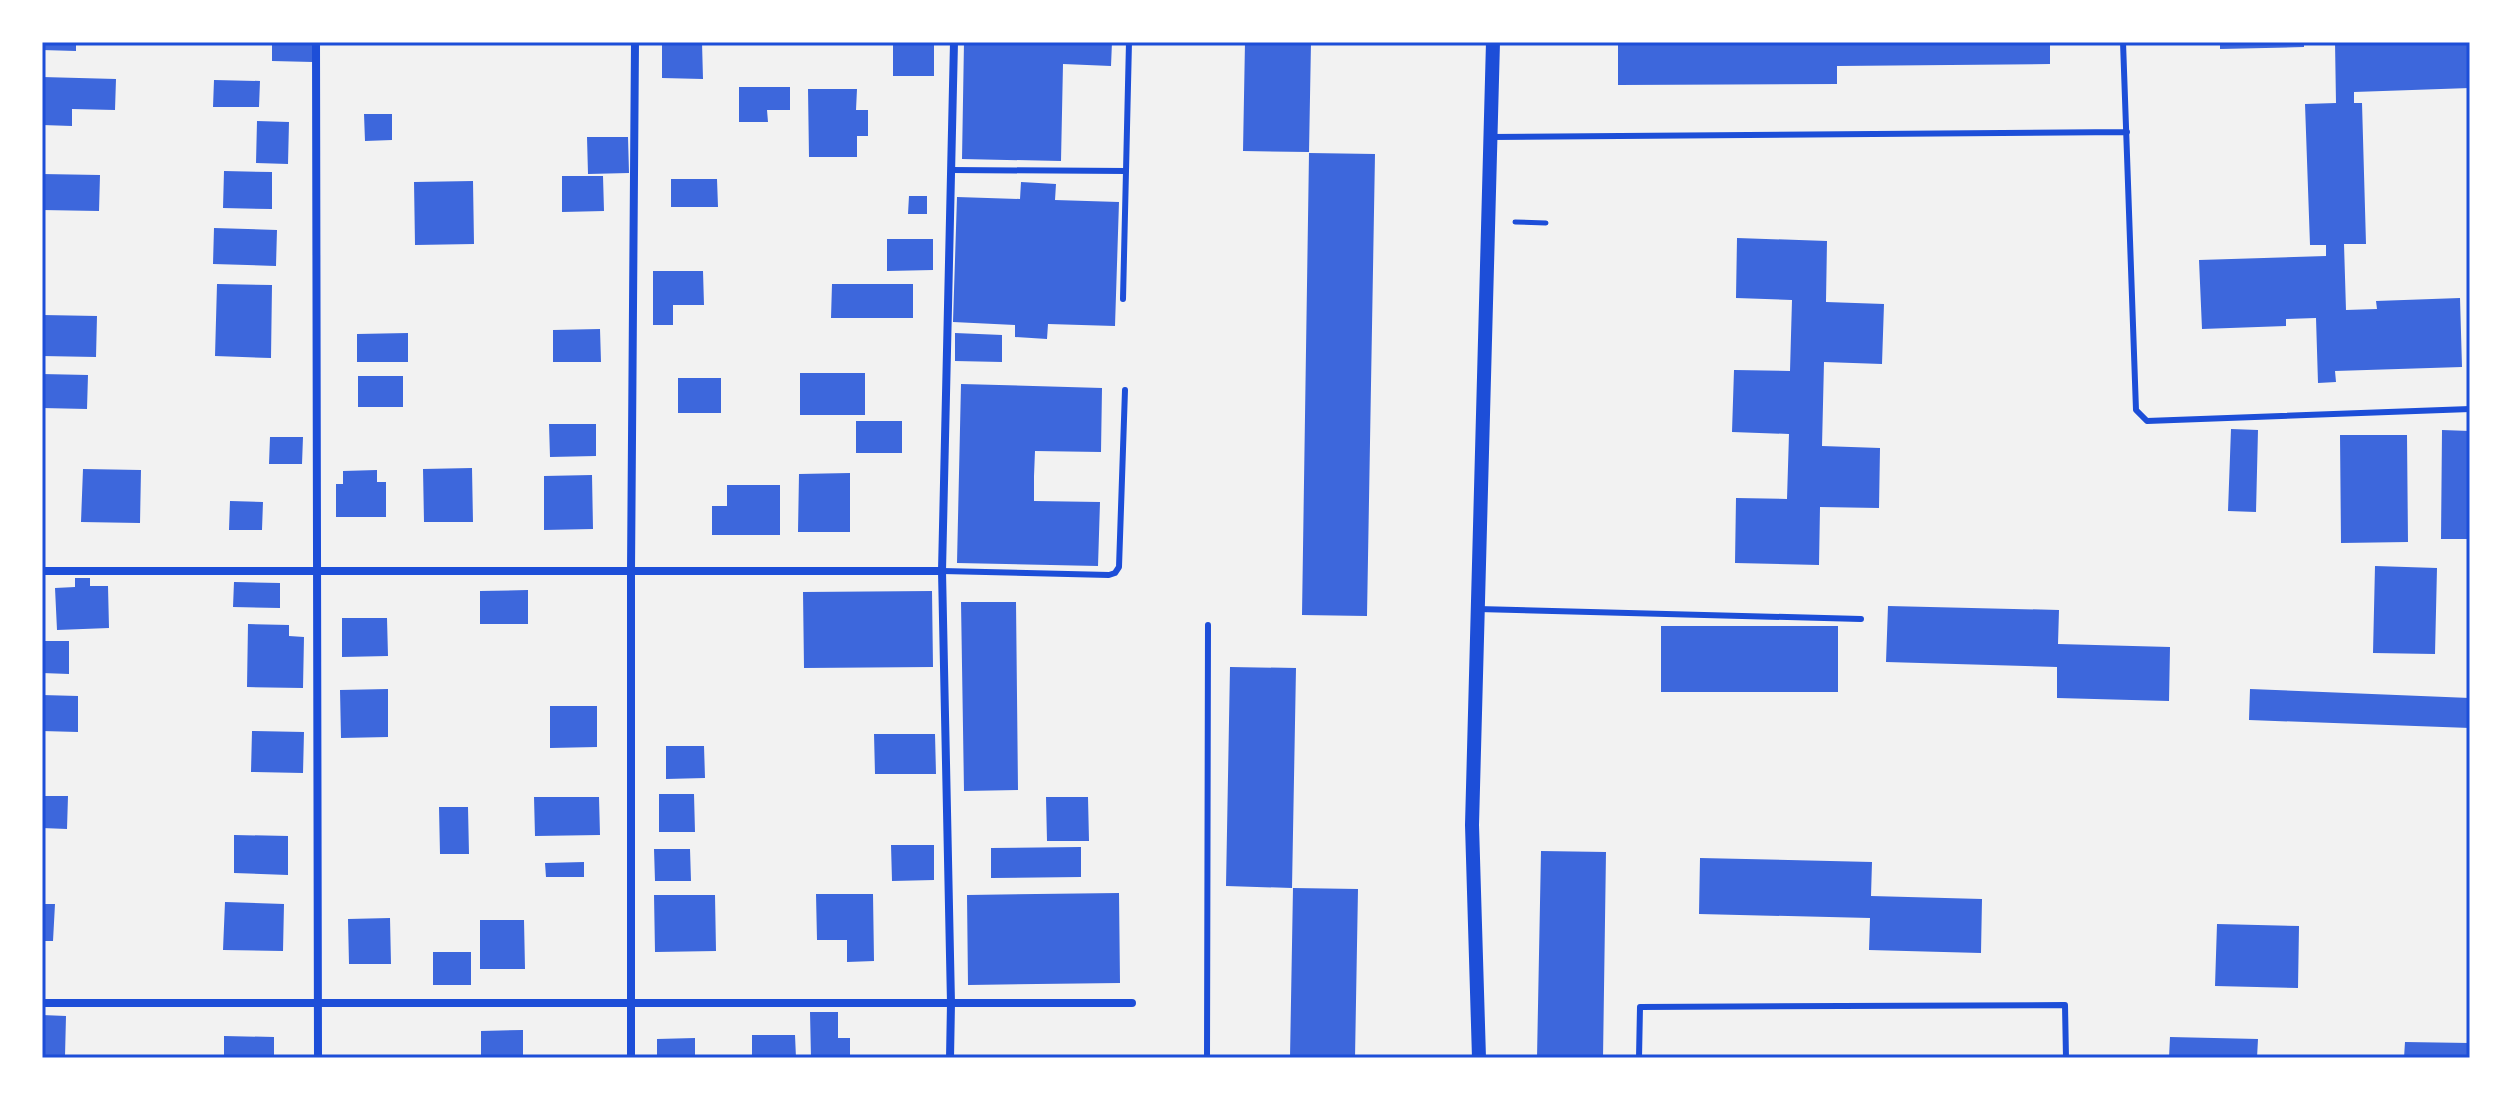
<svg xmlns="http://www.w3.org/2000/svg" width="2512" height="1100" font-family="Montserrat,sans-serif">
	<rect width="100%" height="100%" fill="#f2f2f2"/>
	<path fill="#3d67dc" d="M 42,42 L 76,42 L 76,51 L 42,50 Z
		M 272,42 L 314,42 L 313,62 L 272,61 Z
		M 662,42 L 702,42 L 703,79 L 662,78 Z
		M 893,42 L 934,42 L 934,76 L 893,76 Z
		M 964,42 L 1112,42 L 1111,66 L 1063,64 L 1061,161 L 962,159 Z
		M 1245,42 L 1311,42 L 1309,152 L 1243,151 Z
		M 1618,42 L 2050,42 L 2050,64 L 1837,66 L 1837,84 L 1618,85 Z
		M 2220,42 L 2304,42 L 2304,47 L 2220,49 Z
		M 2335,42 L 2470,42 L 2470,88 L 2354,92 L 2354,103 L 2362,103 L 2366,244 L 2344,244 L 2346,310 L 2377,309 L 2376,301 L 2460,298 L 2462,367 L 2335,371 L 2336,382 L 2318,383 L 2316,318 L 2286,319 L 2286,326 L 2202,329 L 2199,260 L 2326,256 L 2326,245 L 2310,245 L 2305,104 L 2336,103 Z
		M 42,77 L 116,79 L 115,110 L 72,109 L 72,126 L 42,125 Z
		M 214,80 L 260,81 L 259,107 L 213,107 Z
		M 739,87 L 790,87 L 790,110 L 767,110 L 768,122 L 739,122 Z
		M 808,89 L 857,89 L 856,110 L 868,110 L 868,136 L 857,136 L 857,157 L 809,157 Z
		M 364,114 L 392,114 L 392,140 L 365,141 Z
		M 257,121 L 289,122 L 288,164 L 256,163 Z
		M 587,137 L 628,137 L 629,173 L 588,174 Z
		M 1309,153 L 1375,154 L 1367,616 L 1302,615 Z
		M 224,171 L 272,172 L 272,209 L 223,208 Z
		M 42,174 L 100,175 L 99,211 L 42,210 Z
		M 562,176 L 603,176 L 604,211 L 562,212 Z
		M 671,179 L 717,179 L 718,207 L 671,207 Z
		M 473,181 L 474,244 L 415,245 L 414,182 Z
		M 1021,182 L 1056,184 L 1055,200 L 1119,202 L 1115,326 L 1048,324 L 1047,339 L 1015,337 L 1015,325 L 953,322 L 957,197 L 1020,199 Z
		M 909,196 L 927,196 L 927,214 L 908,214 Z
		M 214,228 L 277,230 L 276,266 L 213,264 Z
		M 1737,238 L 1827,241 L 1826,302 L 1884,304 L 1882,364 L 1824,362 L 1822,446 L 1880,448 L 1879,508 L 1820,507 L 1819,565 L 1735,563 L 1736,498 L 1787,499 L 1789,434 L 1732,432 L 1734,370 L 1790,371 L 1792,300 L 1736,298 Z
		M 887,239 L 933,239 L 933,270 L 887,271 Z
		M 653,271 L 703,271 L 704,305 L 673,305 L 673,325 L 653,325 Z
		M 217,284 L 272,285 L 271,358 L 215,356 Z
		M 832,284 L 913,284 L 913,318 L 831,318 Z
		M 43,315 L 97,316 L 96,357 L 42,356 Z
		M 600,329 L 601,362 L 553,362 L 553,330 Z
		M 408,333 L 408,362 L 357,362 L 357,334 Z
		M 955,333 L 1002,335 L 1002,362 L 955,361 Z
		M 800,373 L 865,373 L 865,415 L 800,415 Z
		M 42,374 L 88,375 L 87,409 L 42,408 Z
		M 358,376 L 403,376 L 403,407 L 358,407 Z
		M 678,378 L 721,378 L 721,413 L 678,413 Z
		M 961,384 L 1102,388 L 1101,452 L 1035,451 L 1034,476 L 1034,501 L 1100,502 L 1098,566 L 957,563 Z
		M 856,421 L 902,421 L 902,453 L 856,453 Z
		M 549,424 L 596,424 L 596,456 L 550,457 Z
		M 2231,429 L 2258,430 L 2256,512 L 2228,511 Z
		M 2442,430 L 2470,431 L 2470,539 L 2441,539 Z
		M 2340,435 L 2407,435 L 2408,542 L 2341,543 Z
		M 270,437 L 303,437 L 302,464 L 269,464 Z
		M 472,468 L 473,522 L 424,522 L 423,469 Z
		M 83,469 L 141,470 L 140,523 L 81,522 Z
		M 377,470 L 377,482 L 386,482 L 386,517 L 336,517 L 336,484 L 343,484 L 343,471 Z
		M 850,473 L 850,532 L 798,532 L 799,474 Z
		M 592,475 L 593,529 L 544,530 L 544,476 Z
		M 727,485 L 780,485 L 780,535 L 712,535 L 712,506 L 727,506 Z
		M 230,501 L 263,502 L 262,530 L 229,530 Z
		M 2375,566 L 2437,568 L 2435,654 L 2373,653 Z
		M 75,578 L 90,578 L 90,586 L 108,586 L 109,628 L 57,630 L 55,588 L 75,587 Z
		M 234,582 L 280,583 L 280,608 L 233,607 Z
		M 528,590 L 528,624 L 480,624 L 480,591 Z
		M 932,591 L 933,667 L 804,668 L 803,592 Z
		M 961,602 L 1016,602 L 1018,790 L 964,791 Z
		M 1888,606 L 2059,610 L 2058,644 L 2170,647 L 2169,701 L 2057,698 L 2057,667 L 1886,662 Z
		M 342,618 L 387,618 L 388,656 L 342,657 Z
		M 248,624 L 289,625 L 289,636 L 304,637 L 303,688 L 247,687 Z
		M 1661,626 L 1838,626 L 1838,692 L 1661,692 Z
		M 42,641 L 69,641 L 69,674 L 42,673 Z
		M 1230,667 L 1296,668 L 1292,888 L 1226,886 Z
		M 388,689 L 388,737 L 341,738 L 340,690 Z
		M 2250,689 L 2470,698 L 2470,728 L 2249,720 Z
		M 42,695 L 78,696 L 78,732 L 42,731 Z
		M 550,706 L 597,706 L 597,747 L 550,748 Z
		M 252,731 L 304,732 L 303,773 L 251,772 Z
		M 874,734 L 935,734 L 936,774 L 875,774 Z
		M 666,746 L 704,746 L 705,778 L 666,779 Z
		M 659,794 L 694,794 L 695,832 L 659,832 Z
		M 42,796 L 68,796 L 67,829 L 42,828 Z
		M 534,797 L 599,797 L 600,835 L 535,836 Z
		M 1046,797 L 1088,797 L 1089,841 L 1047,841 Z
		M 439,807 L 468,807 L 469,854 L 440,854 Z
		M 234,835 L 288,836 L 288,875 L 234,873 Z
		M 891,845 L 934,845 L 934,880 L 892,881 Z
		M 1081,847 L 1081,877 L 991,878 L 991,848 Z
		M 654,849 L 690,849 L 691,881 L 655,881 Z
		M 1541,851 L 1606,852 L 1603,1058 L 1537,1058 Z
		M 1700,858 L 1872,862 L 1871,896 L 1982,899 L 1981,953 L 1869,950 L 1870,918 L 1699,914 Z
		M 584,862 L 584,877 L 546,877 L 545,863 Z
		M 1293,888 L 1358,889 L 1355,1058 L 1290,1058 Z
		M 1119,893 L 1120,983 L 968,985 L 967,895 Z
		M 816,894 L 873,894 L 874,961 L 847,962 L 847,940 L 817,940 Z
		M 654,895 L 715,895 L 716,951 L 655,952 Z
		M 225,902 L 284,904 L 283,951 L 223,950 Z
		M 42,904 L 55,904 L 53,941 L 42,941 Z
		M 390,918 L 391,964 L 349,964 L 348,919 Z
		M 480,920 L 524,920 L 525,969 L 480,969 Z
		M 2217,924 L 2299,926 L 2298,988 L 2215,986 Z
		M 433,952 L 471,952 L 471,985 L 433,985 Z
		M 810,1012 L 838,1012 L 838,1038 L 850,1038 L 850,1058 L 811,1058 Z
		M 42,1015 L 66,1016 L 65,1056 L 42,1055 Z
		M 523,1030 L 523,1058 L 481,1058 L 481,1031 Z
		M 752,1035 L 795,1035 L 796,1058 L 752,1058 Z
		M 224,1036 L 274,1037 L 274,1058 L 224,1058 Z
		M 2170,1037 L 2258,1039 L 2257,1058 L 2169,1058 Z
		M 695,1038 L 695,1058 L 657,1058 L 657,1039 Z
		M 2405,1042 L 2470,1043 L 2470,1058 L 2404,1058 Z"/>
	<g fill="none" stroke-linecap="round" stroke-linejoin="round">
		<path stroke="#1d4ed8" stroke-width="5" d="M 1515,222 L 1546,223"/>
		<path stroke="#1d4ed8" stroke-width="6" d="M 2123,42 L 2136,410 L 2147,421 L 2470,409
			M 1491,137 L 2127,132
			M 951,170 L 1126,171 L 1129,42
			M 1123,299 L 1126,171
			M 942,571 L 1109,575 L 1115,573 L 1119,567 L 1125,390
			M 1478,609 L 1861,619
			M 1207,1058 L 1208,625
			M 1639,1058 L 1640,1007 L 2065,1005 L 2066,1058"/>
		<path stroke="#1d4ed8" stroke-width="8" d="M 316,42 L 318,1058
			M 42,571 L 942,571
			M 42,1003 L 1132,1003
			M 631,1058 L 631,571 L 635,42
			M 950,1058 L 951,1003 L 942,571 L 954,42"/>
		<path stroke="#1d4ed8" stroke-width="14" d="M 1479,1058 L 1472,825 L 1493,42"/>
	</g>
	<rect width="2512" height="1100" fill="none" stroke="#ffffff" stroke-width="88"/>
	<rect x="44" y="44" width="2424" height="1012" fill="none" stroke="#1d4ed8" stroke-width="3"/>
</svg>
